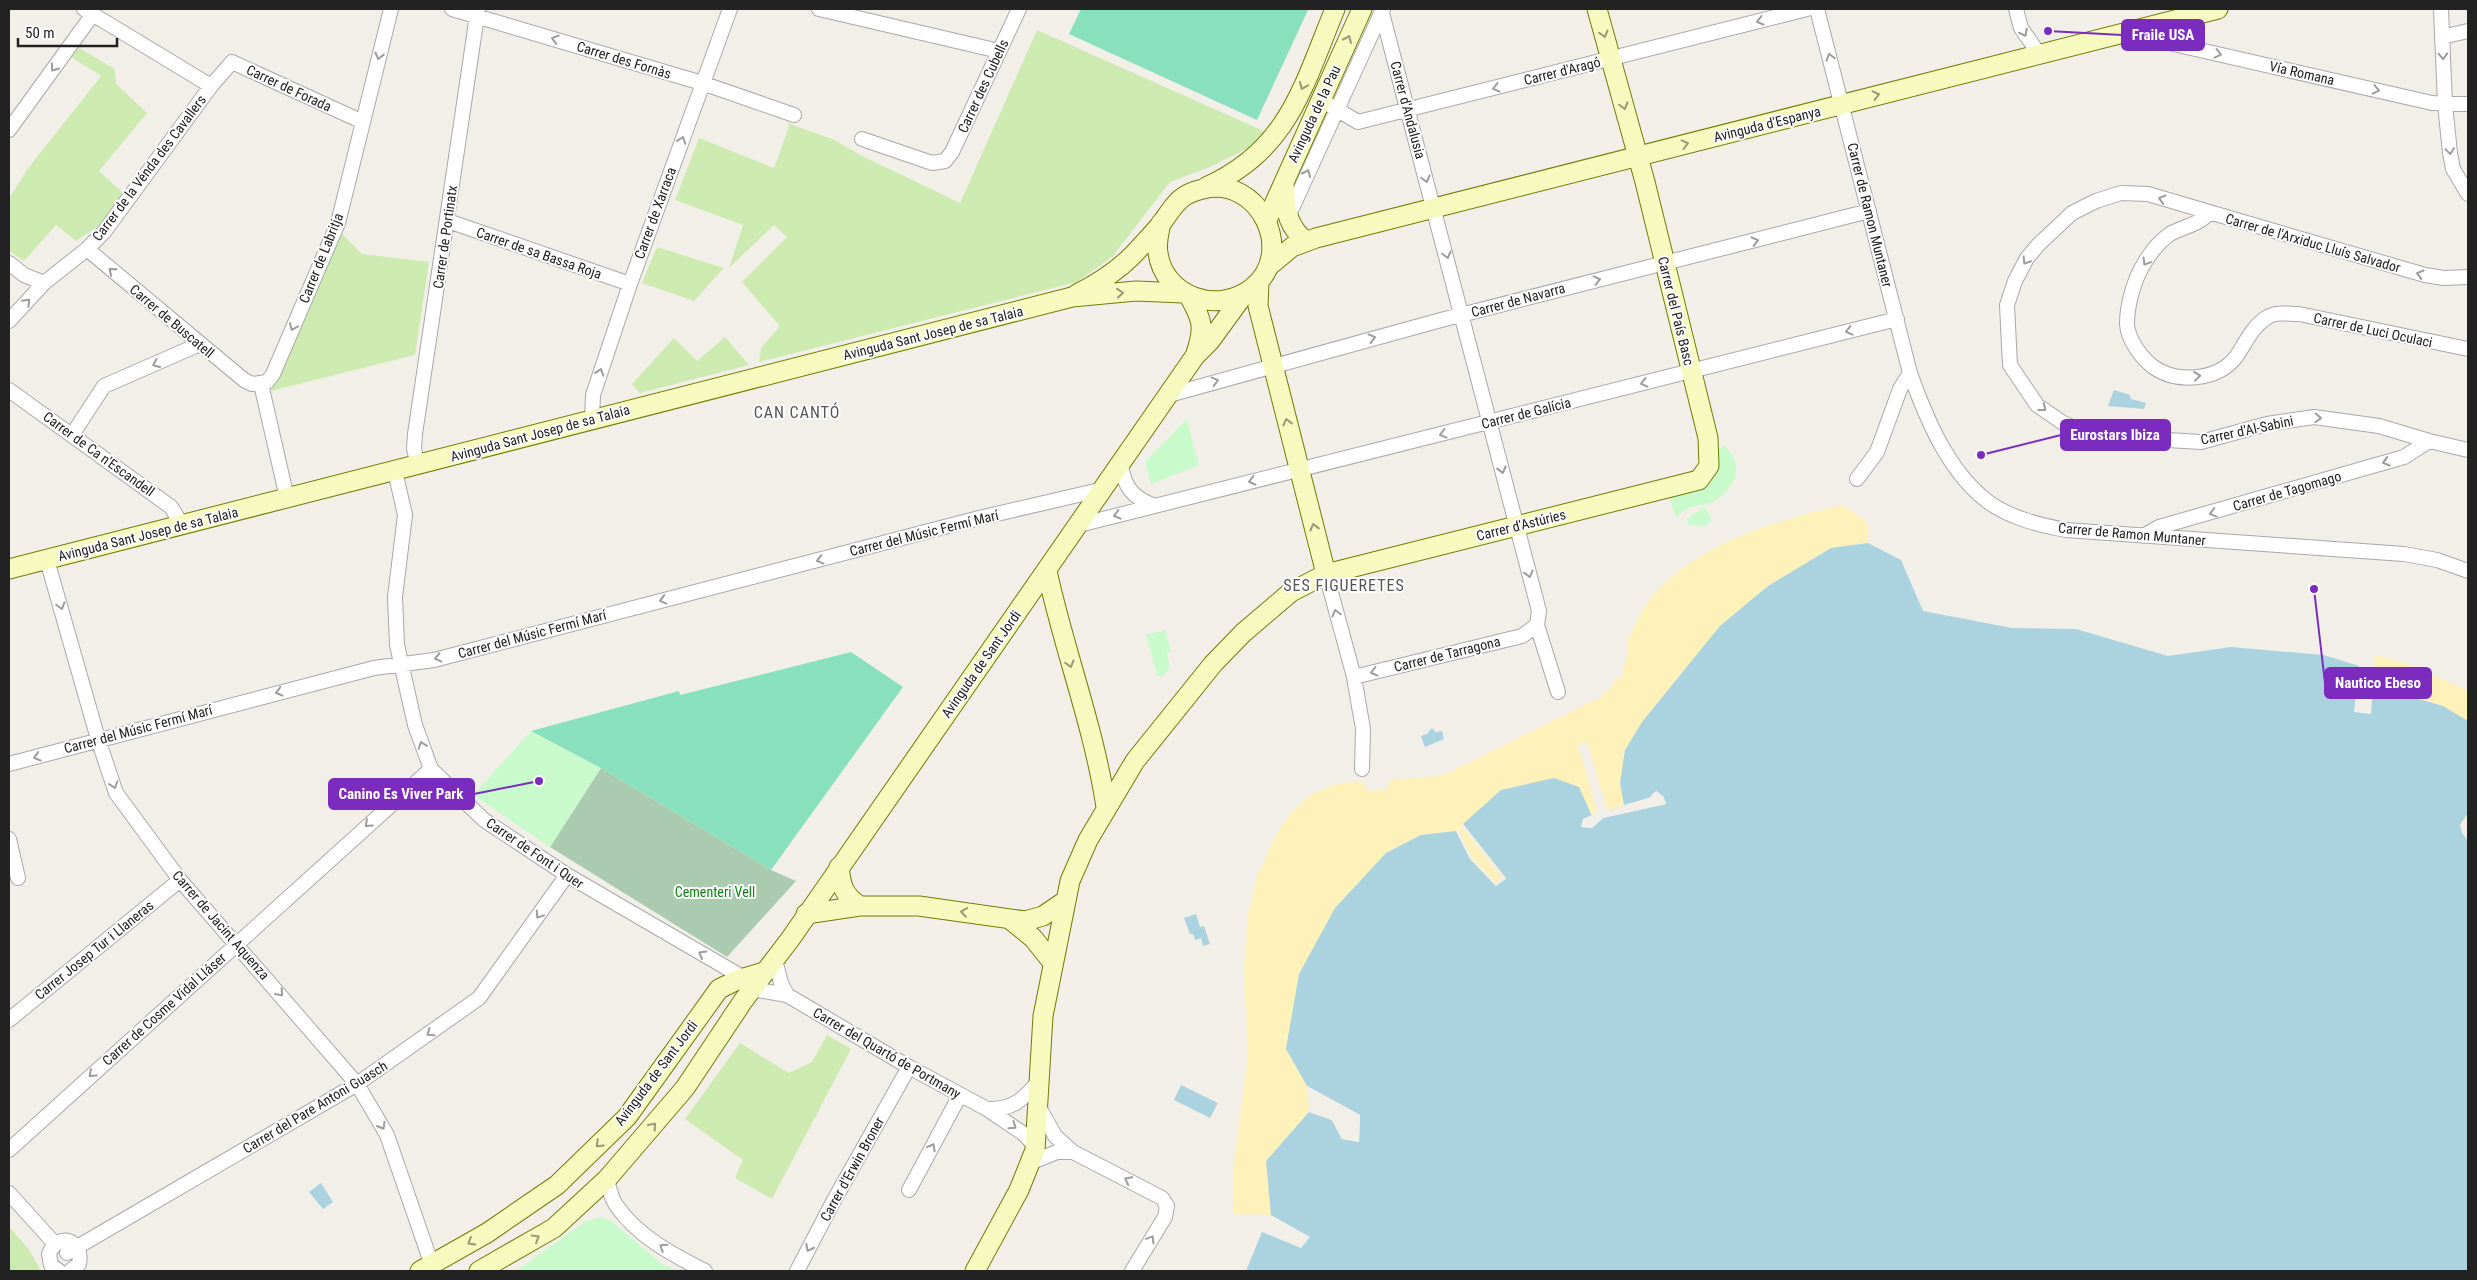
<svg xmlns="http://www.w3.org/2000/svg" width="2477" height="1280" font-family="'Roboto Condensed',sans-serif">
	<rect width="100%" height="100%" fill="#f2efe9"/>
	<path fill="#cdebb0" d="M 1037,30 L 1266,132 L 1252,146 L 1210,167 L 1170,182 L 1112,257 L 1077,282 L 759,362 L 761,348 L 780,326 L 742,282 L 787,237 L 774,225 L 729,268 L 743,225 L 675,200 L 699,138 L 774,168 L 789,127 L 787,123 L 835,140 L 858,154 L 960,203 Z
		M 79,48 L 115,69 L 116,84 L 147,113 L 99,171 L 124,194 L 103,223 L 76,241 L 56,225 L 24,261 L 9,251 L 9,199 L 26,171 L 101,76 L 71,57 Z
		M 340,232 L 362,254 L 429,262 L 415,355 L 271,391 Z
		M 657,247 L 724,268 L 694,301 L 642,283 Z
		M 725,337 L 749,365 L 640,393 L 632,384 L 674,338 L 697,361 Z
		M 827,1035 L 851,1049 L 772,1199 L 735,1178 L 743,1160 L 685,1119 L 740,1043 L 789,1073 L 812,1062 Z
		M 9,1226 L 30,1251 L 41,1271 L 9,1271 Z"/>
	<path fill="#fff1ba" d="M 1843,505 L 1868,523 L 1868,543 L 1831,548 L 1768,586 L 1620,783 L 1624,805 L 1607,810 L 1587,742 L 1578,745 L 1597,810 L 1592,816 L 1579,787 L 1506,879 L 1496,886 L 1470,859 L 1456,831 L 1421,835 L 1386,853 L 1299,974 L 1286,1049 L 1307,1086 L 1309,1112 L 1267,1161 L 1271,1215 L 1233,1214 L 1233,1170 L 1248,1056 L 1244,973 L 1247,919 L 1258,874 L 1277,833 L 1292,812 L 1310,795 L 1332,785 L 1363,781 L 1367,791 L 1388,789 L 1389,780 L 1442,776 L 1599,698 L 1611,688 L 1616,677 L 1621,679 L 1629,647 L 1626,645 C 1633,629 1640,611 1651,598 C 1701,541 1773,522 1843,505 Z
		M 2375,655 L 2408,664 L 2468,691 L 2468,721 L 2443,706 L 2373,686 Z"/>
	<path fill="#aacbaf" d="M 601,768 L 771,870 L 796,881 L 727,957 L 550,847 Z"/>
	<path fill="#c8facc" d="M 1187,419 L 1199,465 L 1151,484 L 1145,462 Z
		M 1724,446 C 1746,465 1736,489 1712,502 C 1705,506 1696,505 1689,508 C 1684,510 1680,514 1676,517 L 1667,491 L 1700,482 L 1716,449 Z
		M 1704,507 L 1711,516 L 1711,521 L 1705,526 L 1689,525 L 1687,519 Z
		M 1165,630 L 1171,652 L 1167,653 L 1170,668 L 1161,677 L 1157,675 L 1146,635 Z
		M 531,731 L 601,768 L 550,847 L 473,795 Z
		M 602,1217 L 610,1220 L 662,1264 L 678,1271 L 516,1271 L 586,1221 Z"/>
	<path fill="#88e0be" d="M 1081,9 L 1305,9 L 1308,10 L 1257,120 L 1069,34 Z
		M 851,652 L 903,687 L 771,870 L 601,768 L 531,731 L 679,691 L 680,695 Z"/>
	<path fill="#aad3df" d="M 2114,390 L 2130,395 L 2131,399 L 2146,403 L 2144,409 L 2108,406 Z
		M 1868,543 L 1901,560 L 1923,611 L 2012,628 L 2076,629 L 2168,656 L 2231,647 L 2324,655 L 2359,666 L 2354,712 L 2371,714 L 2373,686 L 2443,706 L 2468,721 L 2468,813 L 2460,825 L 2462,833 L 2468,841 L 2468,1271 L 1246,1271 L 1262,1232 L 1301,1248 L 1310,1237 L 1271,1215 L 1266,1161 L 1309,1112 L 1332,1120 L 1342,1139 L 1359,1142 L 1360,1115 L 1307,1086 L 1286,1049 L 1299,974 L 1335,908 L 1386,853 L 1421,835 L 1456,831 L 1470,859 L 1496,886 L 1506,878 L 1463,824 L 1501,790 L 1554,778 L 1579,787 L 1592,816 L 1583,819 L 1582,827 L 1592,828 L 1603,818 L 1666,804 L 1663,796 L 1656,791 L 1649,798 L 1624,805 L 1620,783 L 1625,750 L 1642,722 L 1720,626 L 1768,586 L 1831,548 Z
		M 1432,728 L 1436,732 L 1442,731 L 1444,739 L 1425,747 L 1421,736 L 1427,734 Z
		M 1196,914 L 1200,927 L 1204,926 L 1210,944 L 1203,946 L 1201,938 L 1195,940 L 1193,934 L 1190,934 L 1184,918 Z
		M 1181,1085 L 1218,1103 L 1210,1118 L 1174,1100 Z
		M 321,1183 L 333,1202 L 323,1209 L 309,1192 Z"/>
	<path fill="#f2efe9" d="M 1656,791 L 1663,796 L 1666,804 L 1603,818 L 1592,828 L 1581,827 L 1583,819 L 1594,814 L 1594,817 L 1585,821 L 1584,825 L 1591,826 L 1602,815 L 1663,802 L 1661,798 L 1656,794 L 1650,801 L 1625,808 L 1622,806 L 1649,798 Z
		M 1463,824 L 1506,879 L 1496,886 L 1470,859 L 1456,831 L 1458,829 L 1472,858 L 1496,883 L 1502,878 L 1461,826 Z
		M 1307,1086 L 1360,1115 L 1359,1142 L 1342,1139 L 1332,1120 L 1309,1112 L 1308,1109 L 1333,1118 L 1343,1137 L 1356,1139 L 1358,1117 L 1307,1089 Z"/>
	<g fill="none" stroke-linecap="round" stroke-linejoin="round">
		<g stroke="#a9a9a9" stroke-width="16">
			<path id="street" d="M 84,9 L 211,86 L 232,62 L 363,122
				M 452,9 L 702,83 L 794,115
				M 819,9 L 999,51
				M 1817,9 L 1910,373 C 1926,418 1948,471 1987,501 C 2010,518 2039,525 2066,530 L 2404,554 L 2437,560 L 2468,571
				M 2016,9 L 2021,28 L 2039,54
				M 2441,9 L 2445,104 L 2450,153 L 2453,169 L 2468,194
				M 1382,13 L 1539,611 L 1537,625 L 1558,692
				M 2139,29 L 2156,40 L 2432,103 L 2468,104
				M 2442,37 L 2468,31
				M 1321,100 L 1358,122 L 1807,9
				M 9,130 L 93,14
				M 862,139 L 932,163 L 945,161 L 952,152 L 1019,9
				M 2209,212 L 2148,194 L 2121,193 L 2096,201 L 2072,213 L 2039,244 L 2027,258 L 2015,281 L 2007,305 L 2010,365 L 2037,405 L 2063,423 L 2079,430 L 2101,436 L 2201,442 L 2267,424 L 2314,417 L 2379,426 L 2429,441 L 2468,450
				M 1288,217 L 1383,9
				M 448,221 L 630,284
				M 87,249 L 244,380 L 252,384 L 267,382 L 273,374 L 338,223 L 391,9
				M 9,263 L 24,275 L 44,283
				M 2468,277 L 2444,278 L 2425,275 L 2209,212 C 2202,224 2182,227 2170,234 C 2160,241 2151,252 2145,262 C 2134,279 2127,305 2127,324 C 2128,340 2141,357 2152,366 C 2176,384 2217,381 2236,357 C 2245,344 2252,327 2266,318 C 2276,311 2287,314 2299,314 L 2468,349
				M 9,321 L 44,283 L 87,249 L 104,232 L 211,86
				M 261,384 L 287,498
				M 9,390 L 171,507 L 182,525
				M 1169,395 L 1441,320 L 1869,211
				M 592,420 L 593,395 L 630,284 L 730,9
				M 72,435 L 104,386 L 200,344
				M 418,465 L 414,449 L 415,434 L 478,9
				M 1121,466 C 1125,488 1133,498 1155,506
				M 395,471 L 405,515 L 395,597 L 397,645 L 415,725 L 431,769 L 484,820 L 567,875 L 744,978
				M 1857,479 L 1877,452 L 1900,389 L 1910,373
				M 1079,525 L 1897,319
				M 2143,536 L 2159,527 L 2404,457 L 2429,441
				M 47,560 L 98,739 L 116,793 L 180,880 L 357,1084 L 387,1135 L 434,1271
				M 1326,574 L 1354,677 L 1363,729 L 1362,769
				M 1354,677 L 1522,636 L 1537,625
				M 9,764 L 374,668 L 434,660 L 979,518 L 1104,489
				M 9,839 L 18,878
				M 775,960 L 781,983 L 787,995
				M 752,989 L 787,995 L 909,1067 L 987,1109 L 1024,1134 L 1036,1147
				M 9,1020 L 180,880
				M 1039,1107 L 1055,1136 L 1073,1152 L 1162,1198 L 1167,1206 L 1165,1217 L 1132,1271
				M 987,1109 C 1012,1110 1023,1100 1038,1082
				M 9,1150 L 431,769
				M 1032,1162 L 1057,1152 L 1073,1152
				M 607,1179 C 609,1187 611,1198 616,1205 C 637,1236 673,1255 705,1271
				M 909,1190 L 960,1095
				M 9,1193 L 55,1244
				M 67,1253 L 357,1084 L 479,998 L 567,875
				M 59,1271 L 51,1265 L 49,1254 C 58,1231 84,1240 79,1264 L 70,1271
				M 797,1271 L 833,1202 L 909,1067"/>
		</g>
		<g stroke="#707d05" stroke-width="21">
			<path id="secondary" d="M 1284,182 C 1285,203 1285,221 1301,237
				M 1206,187 C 1289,150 1303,86 1335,9
				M 1267,220 L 1362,9
				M 1268,267 L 1292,247 L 1316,238 L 2218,9
				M 1259,282 L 1258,306 L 1326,574
				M 1077,294 C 1097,284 1117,271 1133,255 C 1142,245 1152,235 1161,224 C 1174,206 1179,194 1203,189 C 1259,175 1297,253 1252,288 C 1218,315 1164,297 1158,253 C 1156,243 1159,233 1161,223
				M 1189,296 C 1202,319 1205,327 1196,353
				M 9,569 L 1072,297 L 1136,291 L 1183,293
				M 1047,571 C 1064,650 1094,727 1106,807
				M 839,867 C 841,885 843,895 860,906
				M 806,914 L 860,906 L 919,906 L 1025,921 L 1043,916 L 1065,901
				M 1012,921 L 1033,938 L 1053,963
				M 420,1271 L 487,1233 L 557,1185 L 627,1117 L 719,989 L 737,980 L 767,971
				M 479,1271 L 554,1228 L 607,1179 L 685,1088 L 743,1001 L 791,938 L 1195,356 L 1210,341 L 1245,293
				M 975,1271 L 1019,1190 L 1035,1150 L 1043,1016 L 1070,881 L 1088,840 L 1135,761 L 1213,664 L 1243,633 L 1291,592 L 1326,574 L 1699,480 L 1709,466 L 1708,438 L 1645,182 L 1597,9"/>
		</g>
		<use href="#street" stroke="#fff" stroke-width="14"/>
		<use href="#secondary" stroke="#f7fabf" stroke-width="19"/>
	</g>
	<defs><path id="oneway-chevron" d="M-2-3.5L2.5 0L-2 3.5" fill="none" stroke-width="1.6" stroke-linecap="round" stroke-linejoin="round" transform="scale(1.25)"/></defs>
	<g stroke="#9c9c9c">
		<use href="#oneway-chevron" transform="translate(1760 21) rotate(166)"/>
		<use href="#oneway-chevron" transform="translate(2024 33) rotate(63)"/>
		<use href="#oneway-chevron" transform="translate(555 39) rotate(-163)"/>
		<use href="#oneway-chevron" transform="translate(2218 54) rotate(13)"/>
		<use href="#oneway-chevron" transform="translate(379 56) rotate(104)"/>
		<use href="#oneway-chevron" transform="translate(2443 56) rotate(88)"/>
		<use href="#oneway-chevron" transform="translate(1830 57) rotate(-105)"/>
		<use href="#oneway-chevron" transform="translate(54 68) rotate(126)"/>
		<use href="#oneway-chevron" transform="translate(1496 88) rotate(166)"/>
		<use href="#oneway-chevron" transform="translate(2376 90) rotate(13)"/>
		<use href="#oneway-chevron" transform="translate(682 140) rotate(-70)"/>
		<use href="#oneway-chevron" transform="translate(2450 151) rotate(82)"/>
		<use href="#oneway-chevron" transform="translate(1307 173) rotate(-66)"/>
		<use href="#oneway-chevron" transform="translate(1426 179) rotate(75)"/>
		<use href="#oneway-chevron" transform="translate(2162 199) rotate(-164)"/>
		<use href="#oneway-chevron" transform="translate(1755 241) rotate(-14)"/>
		<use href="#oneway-chevron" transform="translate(1447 255) rotate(75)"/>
		<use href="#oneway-chevron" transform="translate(2026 261) rotate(122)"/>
		<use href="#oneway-chevron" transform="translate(2146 262) rotate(121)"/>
		<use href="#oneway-chevron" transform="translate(112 271) rotate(-140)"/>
		<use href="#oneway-chevron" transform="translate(2420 274) rotate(-164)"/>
		<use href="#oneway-chevron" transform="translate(1597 280) rotate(-14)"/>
		<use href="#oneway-chevron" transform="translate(27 302) rotate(-46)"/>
		<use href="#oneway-chevron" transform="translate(293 327) rotate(113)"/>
		<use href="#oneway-chevron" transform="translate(1849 331) rotate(166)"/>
		<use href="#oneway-chevron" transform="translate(1372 338) rotate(-15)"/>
		<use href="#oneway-chevron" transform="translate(156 364) rotate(156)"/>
		<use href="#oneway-chevron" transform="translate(600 372) rotate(-71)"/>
		<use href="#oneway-chevron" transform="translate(2197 376) rotate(-6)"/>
		<use href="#oneway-chevron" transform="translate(1215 381) rotate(-15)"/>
		<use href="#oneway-chevron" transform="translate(1644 383) rotate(166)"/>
		<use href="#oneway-chevron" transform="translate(2043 408) rotate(37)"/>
		<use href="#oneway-chevron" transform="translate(2318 418) rotate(2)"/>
		<use href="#oneway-chevron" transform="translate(1443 434) rotate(166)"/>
		<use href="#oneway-chevron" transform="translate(2386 462) rotate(164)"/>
		<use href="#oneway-chevron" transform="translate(1502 470) rotate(76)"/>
		<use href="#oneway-chevron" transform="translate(1252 481) rotate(166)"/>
		<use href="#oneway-chevron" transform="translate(2213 513) rotate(165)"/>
		<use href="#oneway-chevron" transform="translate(1117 515) rotate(166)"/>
		<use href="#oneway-chevron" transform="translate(820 560) rotate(165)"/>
		<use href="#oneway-chevron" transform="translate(1529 574) rotate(75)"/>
		<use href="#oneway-chevron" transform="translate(663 600) rotate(165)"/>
		<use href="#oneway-chevron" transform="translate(61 606) rotate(74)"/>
		<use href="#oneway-chevron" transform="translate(1336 613) rotate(-105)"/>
		<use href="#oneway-chevron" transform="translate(438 658) rotate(167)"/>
		<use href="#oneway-chevron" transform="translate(1374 672) rotate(166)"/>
		<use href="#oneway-chevron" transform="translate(279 692) rotate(166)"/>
		<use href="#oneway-chevron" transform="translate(422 745) rotate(-109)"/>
		<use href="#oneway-chevron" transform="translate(37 757) rotate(164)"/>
		<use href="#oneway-chevron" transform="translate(114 785) rotate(71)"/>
		<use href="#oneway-chevron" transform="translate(368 824) rotate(138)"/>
		<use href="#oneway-chevron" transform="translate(539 915) rotate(124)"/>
		<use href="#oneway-chevron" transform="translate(702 954) rotate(-150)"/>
		<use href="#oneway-chevron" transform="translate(280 993) rotate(49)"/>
		<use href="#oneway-chevron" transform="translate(430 1033) rotate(145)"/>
		<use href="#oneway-chevron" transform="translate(92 1074) rotate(138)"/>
		<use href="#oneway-chevron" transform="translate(382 1126) rotate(60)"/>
		<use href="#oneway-chevron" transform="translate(1013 1126) rotate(35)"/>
		<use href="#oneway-chevron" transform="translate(932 1147) rotate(-62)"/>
		<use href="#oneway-chevron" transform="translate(1128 1180) rotate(-153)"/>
		<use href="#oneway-chevron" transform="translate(1151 1239) rotate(-59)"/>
		<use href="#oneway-chevron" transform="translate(663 1247) rotate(-147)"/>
		<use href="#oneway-chevron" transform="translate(809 1248) rotate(117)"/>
	</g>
	<g stroke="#979978">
		<use href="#oneway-chevron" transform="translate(1604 34) rotate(75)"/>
		<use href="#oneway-chevron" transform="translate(1348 39) rotate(-66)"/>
		<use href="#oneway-chevron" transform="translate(1303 86) rotate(112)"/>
		<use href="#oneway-chevron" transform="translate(1876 95) rotate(-14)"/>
		<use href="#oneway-chevron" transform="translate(1624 106) rotate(74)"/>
		<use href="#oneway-chevron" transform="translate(1685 144) rotate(-14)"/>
		<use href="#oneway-chevron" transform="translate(1120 293) rotate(-5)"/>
		<use href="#oneway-chevron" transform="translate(1287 422) rotate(-104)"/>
		<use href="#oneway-chevron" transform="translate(1314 527) rotate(-104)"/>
		<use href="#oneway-chevron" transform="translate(1070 664) rotate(74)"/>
		<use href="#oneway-chevron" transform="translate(964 912) rotate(-172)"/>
		<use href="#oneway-chevron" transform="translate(653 1126) rotate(-49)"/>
		<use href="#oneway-chevron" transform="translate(599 1144) rotate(136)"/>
		<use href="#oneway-chevron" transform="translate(536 1238) rotate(-30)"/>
		<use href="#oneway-chevron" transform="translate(471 1242) rotate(149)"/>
	</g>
	<g text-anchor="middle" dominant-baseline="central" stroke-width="4" stroke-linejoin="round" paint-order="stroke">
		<g font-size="14" fill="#222" stroke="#fff">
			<text transform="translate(624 60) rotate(17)">Carrer des Fornàs</text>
			<text transform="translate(1562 71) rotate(-14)">Carrer d'Aragó</text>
			<text transform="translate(2302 73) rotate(13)">Vía Romana</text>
			<text transform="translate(983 86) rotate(-65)">Carrer des Cubells</text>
			<text transform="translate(289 88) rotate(25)">Carrer de Forada</text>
			<text transform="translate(1408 110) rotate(75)">Carrer d'Andalusia</text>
			<text transform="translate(1314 114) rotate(-65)">Avinguda de la Pau</text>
			<text transform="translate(1767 124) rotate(-14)">Avinguda d'Espanya</text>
			<text transform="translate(149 168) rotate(-53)">Carrer de la Vénda des Cavallers</text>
			<text transform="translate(655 213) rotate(-70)">Carrer de Xarraca</text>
			<text transform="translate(1870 215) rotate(76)">Carrer de Ramon Muntaner</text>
			<text transform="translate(445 237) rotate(-82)">Carrer de Portinatx</text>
			<text transform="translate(2313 243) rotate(16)">Carrer de l'Arxiduc Lluís Salvador</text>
			<text transform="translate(539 253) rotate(19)">Carrer de sa Bassa Roja</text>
			<text transform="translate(321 258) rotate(-68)">Carrer de Labritja</text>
			<text transform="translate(1518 300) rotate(-15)">Carrer de Navarra</text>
			<text transform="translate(1676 311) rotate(76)">Carrer del País Basc</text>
			<text transform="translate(172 321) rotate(40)">Carrer de Buscatell</text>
			<text transform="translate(2373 330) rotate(12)">Carrer de Luci Oculaci</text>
			<text transform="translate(933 333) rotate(-14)">Avinguda Sant Josep de sa Talaia</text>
			<text transform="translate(1526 413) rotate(-14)">Carrer de Galícia</text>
			<text transform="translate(2247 430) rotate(-12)">Carrer d'Al-Sabini</text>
			<text transform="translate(540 433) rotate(-15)">Avinguda Sant Josep de sa Talaia</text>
			<text transform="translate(99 454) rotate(36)">Carrer de Ca n'Escandell</text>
			<text transform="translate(2287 491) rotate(-16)">Carrer de Tagomago</text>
			<text transform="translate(1521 525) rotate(-14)">Carrer d'Astúries</text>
			<text transform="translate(924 533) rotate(-14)">Carrer del Músic Fermí Marí</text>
			<text transform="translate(148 534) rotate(-14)">Avinguda Sant Josep de sa Talaia</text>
			<text transform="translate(2132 534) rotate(5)">Carrer de Ramon Muntaner</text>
			<text transform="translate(532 634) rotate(-15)">Carrer del Músic Fermí Marí</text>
			<text transform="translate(1447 654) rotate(-14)">Carrer de Tarragona</text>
			<text transform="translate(981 664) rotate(-55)">Avinguda de Sant Jordi</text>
			<text transform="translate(138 729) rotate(-15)">Carrer del Músic Fermí Marí</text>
			<text transform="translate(535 853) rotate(34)">Carrer de Font i Quer</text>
			<text transform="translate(221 925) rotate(49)">Carrer de Jacint Aquenza</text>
			<text transform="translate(94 950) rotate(-39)">Carrer Josep Tur i Llaneras</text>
			<text transform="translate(164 1009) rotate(-42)">Carrer de Cosme Vidal Lláser</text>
			<text transform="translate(887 1053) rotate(30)">Carrer del Quartó de Portmany</text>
			<text transform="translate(656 1073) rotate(-53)">Avinguda de Sant Jordi</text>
			<text transform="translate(315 1107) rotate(-31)">Carrer del Pare Antoni Guasch</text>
			<text transform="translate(852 1169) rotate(-61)">Carrer d'Erwin Broner</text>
		</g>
		<g font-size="14" fill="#0c8416" stroke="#fff">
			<text x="715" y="892">Cementeri Vell</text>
		</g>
		<g font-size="16" letter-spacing="1" fill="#555" stroke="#fff">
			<text x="797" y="412">CAN CANTÓ</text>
			<text x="1344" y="585">SES FIGUERETES</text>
		</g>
	</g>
	<path fill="none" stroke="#7b2cbf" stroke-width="2" d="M2048 31L2122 35M1981 455L2061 435M2314 589L2325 683M539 781L474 794"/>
	<g fill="#7b2cbf" stroke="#fff" stroke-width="2">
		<circle cx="2048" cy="31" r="5"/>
		<circle cx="1981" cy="455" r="5"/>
		<circle cx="2314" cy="589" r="5"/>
		<circle cx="539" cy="781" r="5"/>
	</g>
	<g fill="#7b2cbf" stroke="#7b2cbf" stroke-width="2">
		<rect x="2122" y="20" width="82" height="30" rx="5"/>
		<rect x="2061" y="420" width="109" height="30" rx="5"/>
		<rect x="2325" y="668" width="106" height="30" rx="5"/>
		<rect x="329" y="779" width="145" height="30" rx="5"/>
	</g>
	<g font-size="15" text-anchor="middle" font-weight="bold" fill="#fff">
		<text x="2163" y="40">Fraile USA</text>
		<text x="2115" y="440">Eurostars Ibiza</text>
		<text x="2378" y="688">Nautico Ebeso</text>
		<text x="401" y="799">Canino Es Viver Park</text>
	</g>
	<rect width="2477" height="1280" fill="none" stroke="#222222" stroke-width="20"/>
	<path d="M18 38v8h99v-8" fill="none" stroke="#222222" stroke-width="2.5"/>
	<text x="25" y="38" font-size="15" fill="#222222" stroke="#ffffff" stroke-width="4" paint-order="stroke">50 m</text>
</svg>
